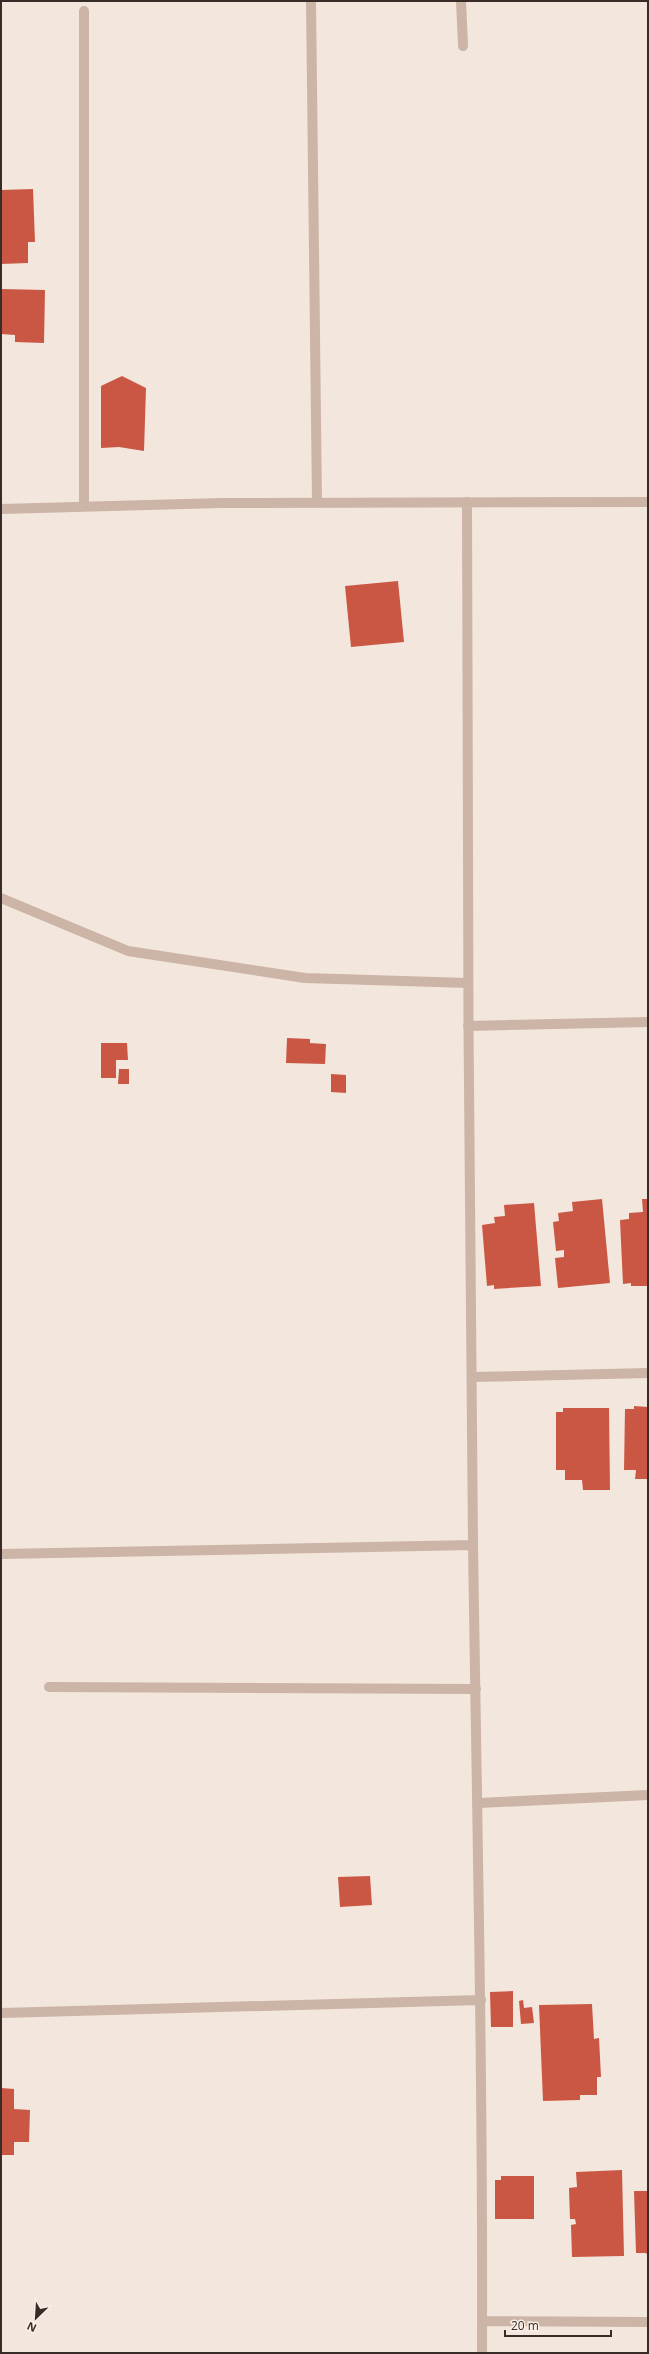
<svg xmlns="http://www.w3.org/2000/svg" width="649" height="2354" font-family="'Open Sans',sans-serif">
	<rect width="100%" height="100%" fill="#f3e6dc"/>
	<path fill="#ca5743" d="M 33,189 L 35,242 L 28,242 L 28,263 L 1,264 L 1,190 Z
		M 1,289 L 45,290 L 44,343 L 15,342 L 15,335 L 1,334 Z
		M 122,376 L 146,388 L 144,451 L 119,447 L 101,448 L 101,386 Z
		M 398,581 L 404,642 L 351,647 L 345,586 Z
		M 287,1038 L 310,1039 L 310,1043 L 326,1044 L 325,1064 L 286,1063 Z
		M 101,1043 L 127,1043 L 128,1060 L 116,1060 L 116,1078 L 101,1078 Z
		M 119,1069 L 129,1069 L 129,1084 L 118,1084 Z
		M 331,1074 L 346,1075 L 346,1093 L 331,1092 Z
		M 602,1199 L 610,1283 L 558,1288 L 555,1258 L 564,1257 L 564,1250 L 556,1251 L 553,1222 L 559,1221 L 558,1213 L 573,1211 L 572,1202 Z
		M 642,1199 L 648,1199 L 648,1286 L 631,1286 L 631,1283 L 623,1284 L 620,1220 L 629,1219 L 629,1213 L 643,1212 Z
		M 534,1203 L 541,1286 L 494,1289 L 494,1285 L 487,1286 L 482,1225 L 495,1223 L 494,1217 L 505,1216 L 504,1205 Z
		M 634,1406 L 648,1407 L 648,1479 L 635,1479 L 636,1470 L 624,1470 L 625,1409 L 634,1409 Z
		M 563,1408 L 609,1408 L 610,1490 L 583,1490 L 582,1480 L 565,1480 L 565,1470 L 556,1470 L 556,1412 L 563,1412 Z
		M 370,1876 L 372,1905 L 340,1907 L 338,1877 Z
		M 513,1991 L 513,2027 L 491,2027 L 490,1992 Z
		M 523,2000 L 524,2008 L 532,2007 L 534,2023 L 521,2024 L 519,2001 Z
		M 592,2004 L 594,2039 L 599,2038 L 601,2077 L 597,2077 L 597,2095 L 580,2095 L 580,2100 L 543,2101 L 539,2005 Z
		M 1,2088 L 14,2089 L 14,2109 L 30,2110 L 29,2142 L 14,2142 L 14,2155 L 1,2155 Z
		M 622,2170 L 624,2256 L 572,2257 L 571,2225 L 576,2224 L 575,2219 L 570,2219 L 569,2188 L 577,2187 L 576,2172 Z
		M 501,2176 L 534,2176 L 534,2219 L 495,2219 L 495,2180 L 501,2180 Z
		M 634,2191 L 648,2191 L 648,2256 L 646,2253 L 636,2253 Z"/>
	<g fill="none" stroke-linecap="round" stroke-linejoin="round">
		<path stroke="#ccb4a7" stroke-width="10" d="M 311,1 L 317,503
			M 461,1 L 463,46
			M 84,11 L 84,506
			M 467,502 C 468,849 468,1197 473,1544 C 477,1814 483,2083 482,2353
			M 1,509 L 222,503 L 648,502
			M 1,898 L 128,951 L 305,978 L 468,983
			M 468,1026 L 648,1022
			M 472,1377 L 648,1373
			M 1,1554 L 473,1545
			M 49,1687 L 476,1689
			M 479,1803 L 648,1795
			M 1,2013 L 481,2000
			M 483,2321 L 648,2322"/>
	</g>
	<rect width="649" height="2354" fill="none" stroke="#382b28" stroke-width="4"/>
	<g transform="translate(36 2318) rotate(205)" stroke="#faf0e8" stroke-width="3" paint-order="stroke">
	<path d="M0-3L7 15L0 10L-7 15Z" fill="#382b28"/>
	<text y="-6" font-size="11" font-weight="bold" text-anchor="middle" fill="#382b28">N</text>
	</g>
	<path d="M505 2330v6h106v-6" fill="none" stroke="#382b28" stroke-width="2"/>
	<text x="511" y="2330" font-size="12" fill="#382b28" stroke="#faf0e8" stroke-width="3" paint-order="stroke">20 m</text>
</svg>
